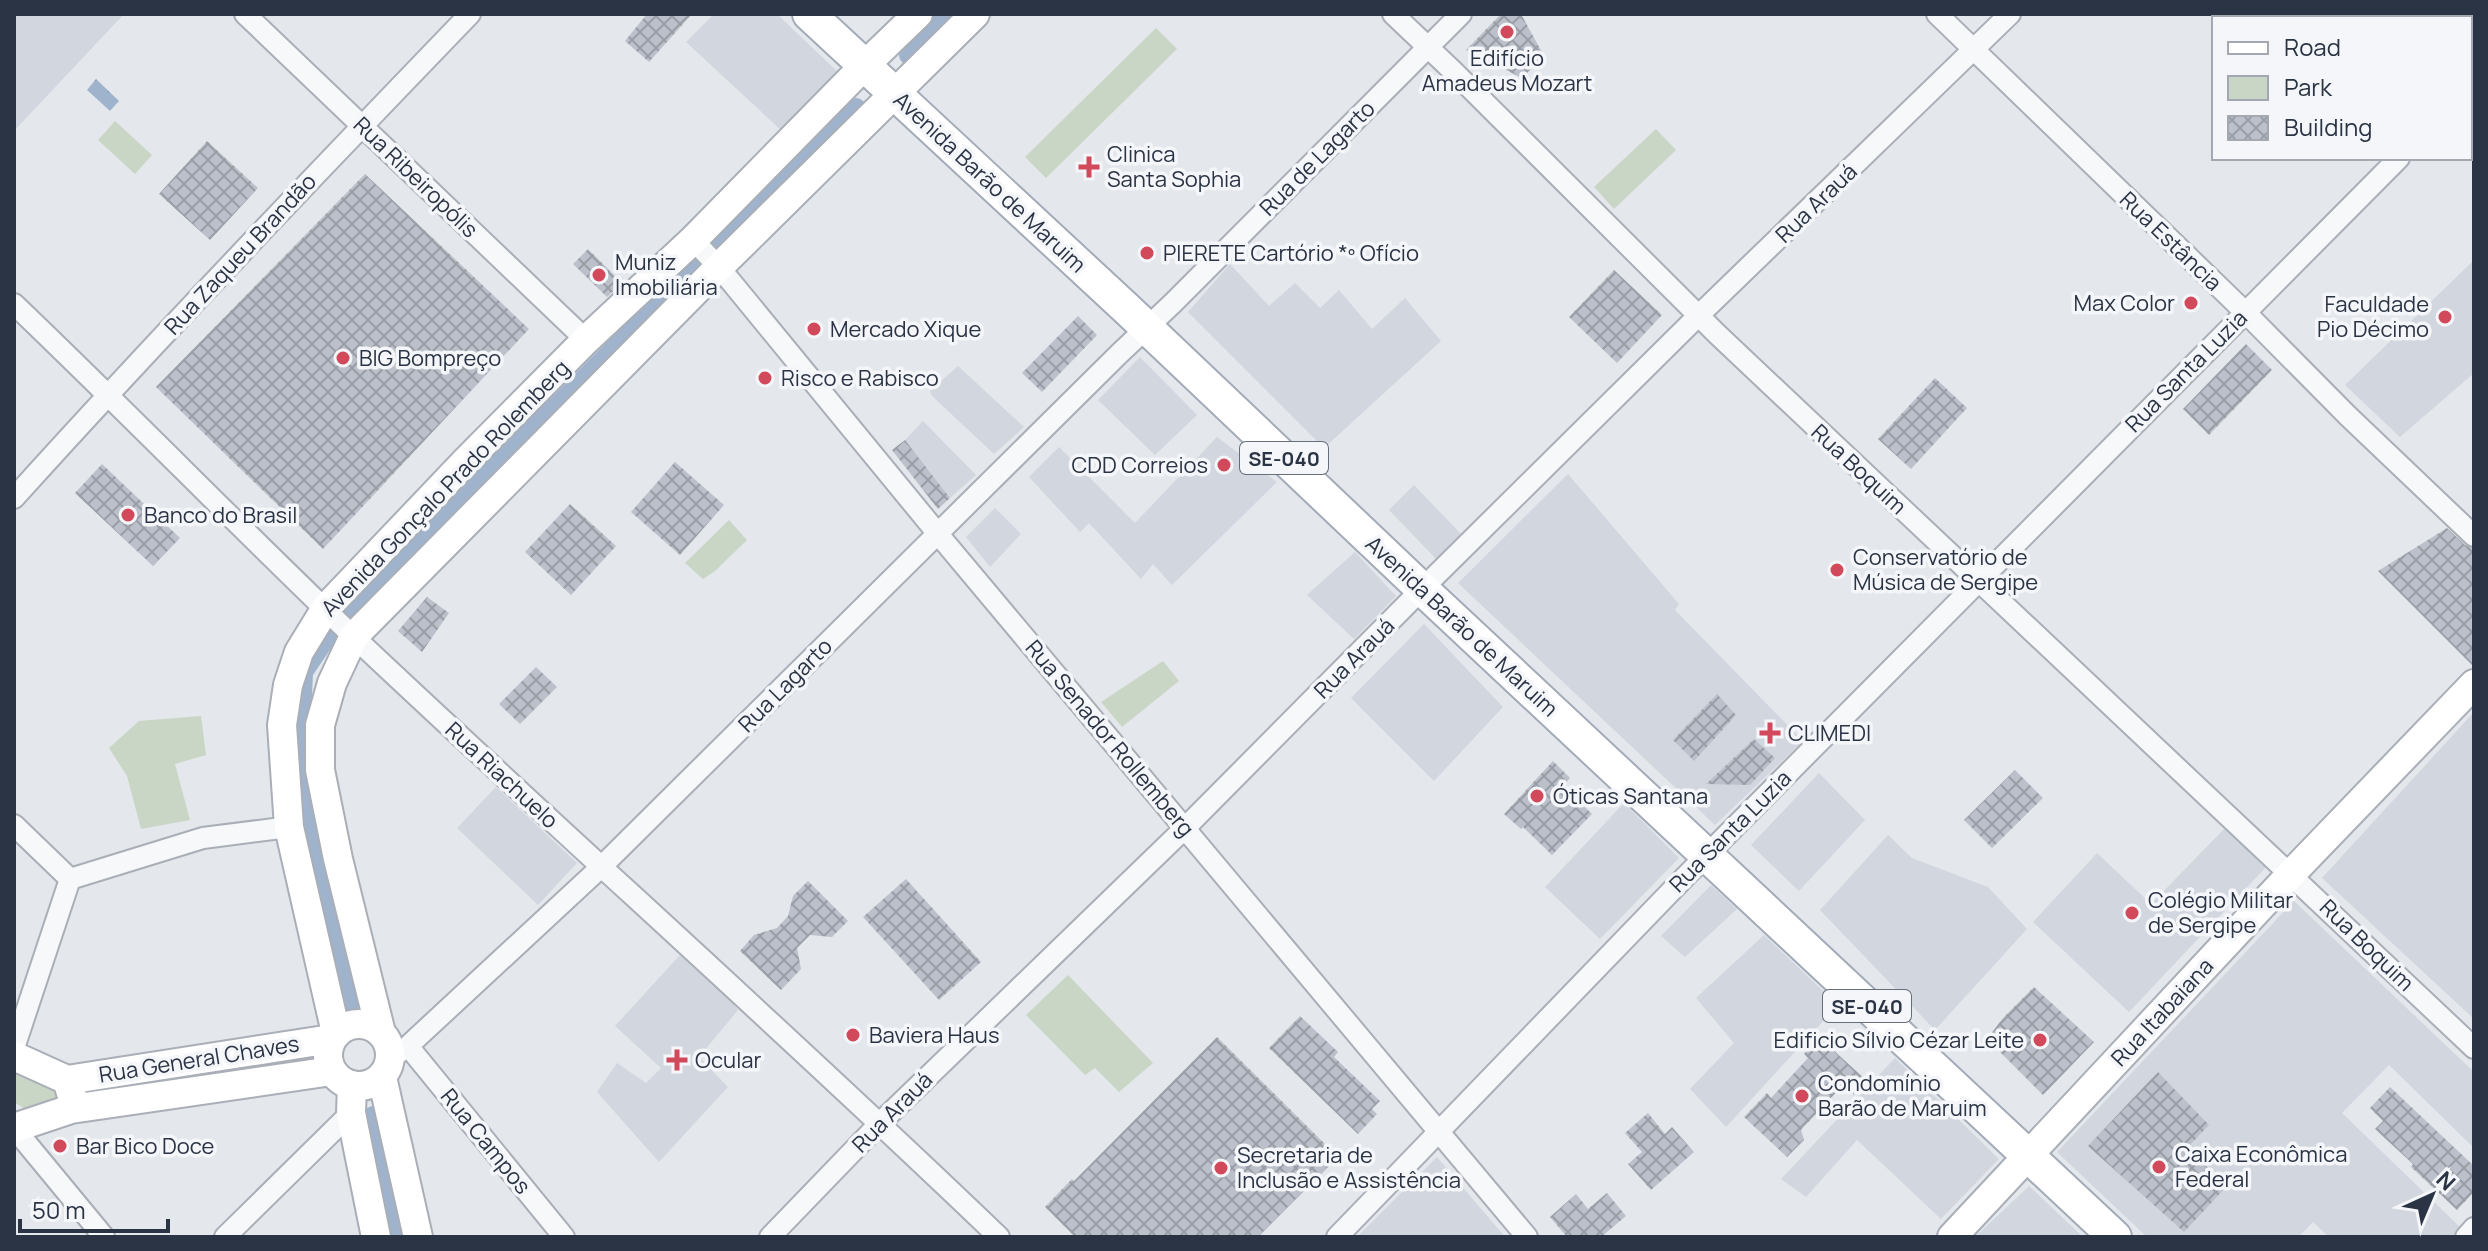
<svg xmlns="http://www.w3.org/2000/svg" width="2488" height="1251" font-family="Manrope,sans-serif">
	<defs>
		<pattern id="water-ripples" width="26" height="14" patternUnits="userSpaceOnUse" patternTransform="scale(2)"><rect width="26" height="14" fill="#9fb4cc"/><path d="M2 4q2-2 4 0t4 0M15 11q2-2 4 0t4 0" fill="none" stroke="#8293a7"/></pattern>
		<pattern id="building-cross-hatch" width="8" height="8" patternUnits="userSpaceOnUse" patternTransform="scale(2)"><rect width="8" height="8" fill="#bbc0ca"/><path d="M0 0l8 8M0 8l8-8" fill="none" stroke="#989da6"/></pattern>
	</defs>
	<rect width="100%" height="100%" fill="#e4e7ec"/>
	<path fill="#d2d6de" d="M 14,14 L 124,14 L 14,131 Z
		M 714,14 L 777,14 L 840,74 L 783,132 L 686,42 Z
		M 2474,260 L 2474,373 L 2400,437 L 2345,385 Z
		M 1230,264 L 1269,306 L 1295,283 L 1320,308 L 1339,290 L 1372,329 L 1405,298 L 1441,341 L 1324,448 L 1188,312 Z
		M 1140,357 L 1197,415 L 1155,455 L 1098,400 Z
		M 958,366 L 1024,427 L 994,454 L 932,396 L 930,391 Z
		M 923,421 L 976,475 L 950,498 L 905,440 Z
		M 1217,437 L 1277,482 L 1172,585 L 1153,564 L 1141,579 L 1089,523 L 1080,532 L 1029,477 L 1059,447 L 1135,523 Z
		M 1568,474 L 1679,604 L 1675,610 L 1803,741 L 1715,825 L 1458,583 Z
		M 1414,485 L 1463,536 L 1439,562 L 1389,510 Z
		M 995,508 L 1021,534 L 990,567 L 966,537 Z
		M 1355,552 L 1396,596 L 1354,639 L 1307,595 Z
		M 1424,624 L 1503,707 L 1434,781 L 1351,698 Z
		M 2474,712 L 2474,1019 L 2322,878 Z
		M 1819,773 L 1865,820 L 1799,891 L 1751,845 Z
		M 496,787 L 577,863 L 538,905 L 457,828 Z
		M 1624,803 L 1679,858 L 1600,939 L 1545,887 Z
		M 2227,826 L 2267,866 L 2129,1012 L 2033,922 L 2097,853 L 2151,904 Z
		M 1888,835 L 1912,858 L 1988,887 L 2027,929 L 1935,1030 L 1820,910 Z
		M 1711,885 L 1737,909 L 1685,957 L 1661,936 Z
		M 2294,901 L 2474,1072 L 2474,1148 L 2389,1065 L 2342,1113 L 2462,1229 L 2455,1237 L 2329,1237 L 2313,1222 L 2298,1237 L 2147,1237 L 2057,1152 Z
		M 1764,935 L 1838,1005 L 1726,1127 L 1690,1089 L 1734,1043 L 1696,998 Z
		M 680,955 L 728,997 L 738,1010 L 699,1057 L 728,1087 L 659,1162 L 597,1092 L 617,1063 L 646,1083 L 661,1068 L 615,1026 Z
		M 1895,1058 L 1999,1159 L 1941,1219 L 1857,1140 L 1806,1197 L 1781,1179 Z
		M 1437,1157 L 1505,1237 L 1357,1237 Z
		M 2029,1186 L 2083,1237 L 1975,1237 Z"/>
	<path fill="#c9d6c5" d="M 1156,28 L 1177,49 L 1046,178 L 1025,157 Z
		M 115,121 L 152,155 L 135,174 L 98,140 Z
		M 1656,129 L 1676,150 L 1614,209 L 1594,187 Z
		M 729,520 L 747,540 L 715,571 L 703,579 L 685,563 Z
		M 1163,661 L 1179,681 L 1122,727 L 1101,702 Z
		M 201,716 L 206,755 L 175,764 L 190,820 L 141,829 L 127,776 L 109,748 L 139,721 Z
		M 1068,975 L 1153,1063 L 1119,1092 L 1095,1068 L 1085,1075 L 1026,1015 Z
		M 14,1065 L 53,1078 L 60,1098 L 31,1113 L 14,1102 Z"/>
	<path fill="url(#water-ripples)" d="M 96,79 L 119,101 L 110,111 L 87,90 Z"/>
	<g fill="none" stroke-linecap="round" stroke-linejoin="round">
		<path stroke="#9fb4cc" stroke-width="20" d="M 909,55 L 949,14
			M 349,1004 L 308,832 L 300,739 L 303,672 L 328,635 L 371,586 L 564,399 L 856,108
			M 373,1116 L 396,1237"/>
	</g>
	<path fill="url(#building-cross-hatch)" d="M 647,14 L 692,14 L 649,62 L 625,41 Z
		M 1501,14 L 1521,14 L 1544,56 L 1522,78 L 1466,50 Z
		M 207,141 L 258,188 L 210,240 L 159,194 Z
		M 365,174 L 529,329 L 323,549 L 156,387 Z
		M 588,249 L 622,283 L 607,297 L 573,264 Z
		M 1614,270 L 1662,315 L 1617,363 L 1569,317 Z
		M 1078,316 L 1097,335 L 1042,392 L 1022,373 Z
		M 2246,344 L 2272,370 L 2209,435 L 2183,409 Z
		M 1935,378 L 1967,408 L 1911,469 L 1878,439 Z
		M 905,440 L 950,498 L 938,509 L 892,450 Z
		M 675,462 L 724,505 L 680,555 L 631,512 Z
		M 102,464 L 180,538 L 153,566 L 75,493 Z
		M 570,504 L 616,546 L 571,595 L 525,552 Z
		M 2447,528 L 2465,545 L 2474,549 L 2474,667 L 2378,571 Z
		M 427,597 L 449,613 L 422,652 L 398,631 Z
		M 536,667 L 557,687 L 520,724 L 499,704 Z
		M 1717,694 L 1736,715 L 1694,761 L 1673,740 Z
		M 1754,739 L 1775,758 L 1750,785 L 1706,784 Z
		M 1553,761 L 1570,778 L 1563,786 L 1592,814 L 1552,855 L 1523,827 L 1521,829 L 1504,814 Z
		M 2015,770 L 2043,798 L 1992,848 L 1964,820 Z
		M 906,879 L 981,962 L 939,1000 L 863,917 Z
		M 808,881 L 848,921 L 832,937 L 810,935 L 797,948 L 801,969 L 781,990 L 740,951 L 754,935 L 777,928 L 788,916 L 793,896 Z
		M 2034,987 L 2094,1042 L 2043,1095 L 1987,1039 L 2003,1018 Z
		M 1300,1016 L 1338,1052 L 1334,1057 L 1380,1101 L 1372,1109 L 1377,1114 L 1358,1134 L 1269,1048 Z
		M 1217,1037 L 1338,1157 L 1258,1237 L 1075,1237 L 1045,1207 L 1072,1179 L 1074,1181 Z
		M 1819,1037 L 1867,1081 L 1854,1095 L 1843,1085 L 1801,1130 L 1804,1140 L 1787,1157 L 1744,1117 L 1767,1093 L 1771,1098 L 1808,1058 L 1804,1054 Z
		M 2158,1072 L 2209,1125 L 2187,1148 L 2227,1186 L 2184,1232 L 2088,1146 Z
		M 2390,1087 L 2474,1166 L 2474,1192 L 2457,1210 L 2411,1167 L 2413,1164 L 2375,1129 L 2383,1121 L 2370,1108 Z
		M 1648,1113 L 1665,1134 L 1672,1127 L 1694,1152 L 1651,1190 L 1628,1164 L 1642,1152 L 1625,1133 Z
		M 1607,1193 L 1626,1216 L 1601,1237 L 1567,1237 L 1550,1217 L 1576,1194 L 1588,1209 Z"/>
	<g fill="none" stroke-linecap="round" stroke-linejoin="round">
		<g stroke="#a9aeb7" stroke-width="24">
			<path id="street" d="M 245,14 L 586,340
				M 1393,14 L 1453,71 L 1717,334 L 2474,1048
				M 1937,14 L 2245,312 L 2348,416 L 2474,536
				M 2470,87 L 2474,83
				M 693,240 L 719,267 L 938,534 L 1527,1237
				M 14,304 C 129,414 240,528 355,638 C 568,839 788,1034 999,1237
				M 14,498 C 163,333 316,174 470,14
				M 14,825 L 70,879
				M 70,879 L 203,838 L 289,827
				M 408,1046 L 564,1237
				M 14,1048 L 70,879
				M 390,1059 L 408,1046 L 600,868 L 1120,353 L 1173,303 L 1461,14
				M 14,1128 L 104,1237
				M 225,1237 L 351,1113
				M 770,1237 L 880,1123 L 1185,828 L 1422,589 L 1698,316 L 2010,14
				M 1337,1237 L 1682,880 L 2399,158
				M 2466,1237 L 2474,1228"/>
		</g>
		<g stroke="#a9aeb7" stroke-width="32">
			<path id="secondary" d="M328 1055a31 31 0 1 1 62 0a31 31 0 1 1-62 0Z
				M 336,1033 L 289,827 L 282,725 L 288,685 L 299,652 L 326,608 L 466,461 L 586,340 L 693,240 L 864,66 L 918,14
				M 381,1033 L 338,859 L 320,770 L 320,725 L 332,683 L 354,636 L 719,267 L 975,14
				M 14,1056 L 67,1080 L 72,1096
				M 382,1077 L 418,1237
				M 67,1080 L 331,1039
				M 352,1085 L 351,1113 L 376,1237
				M 14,1128 L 71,1109 L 332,1071
				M 1952,1237 L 2291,874 L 2474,684"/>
		</g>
		<g stroke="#a3abb8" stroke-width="36">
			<path id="primary" d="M 809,14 L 1128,310 L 1422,589 L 2115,1237"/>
		</g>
		<use href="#street" stroke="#f7f8fa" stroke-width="20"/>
		<use href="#secondary" stroke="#fff" stroke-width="28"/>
		<use href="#primary" stroke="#fff" stroke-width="32"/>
	</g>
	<g fill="#d1495b" stroke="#f4f6f9" stroke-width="3">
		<circle cx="1507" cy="32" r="8"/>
		<path d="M1085 155h8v8h8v8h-8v8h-8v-8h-8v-8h8z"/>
		<circle cx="1147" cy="253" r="8"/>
		<circle cx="599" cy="275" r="8"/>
		<circle cx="2191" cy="303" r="8"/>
		<circle cx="2445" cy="317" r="8"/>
		<circle cx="814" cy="329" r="8"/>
		<circle cx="343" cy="358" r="8"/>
		<circle cx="765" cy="378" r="8"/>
		<circle cx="1224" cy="465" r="8"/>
		<circle cx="128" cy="515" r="8"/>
		<circle cx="1837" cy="570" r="8"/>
		<path d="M1766 721h8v8h8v8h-8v8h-8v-8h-8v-8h8z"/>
		<circle cx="1537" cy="796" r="8"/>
		<circle cx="2132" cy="913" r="8"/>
		<circle cx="853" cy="1035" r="8"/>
		<circle cx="2040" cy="1040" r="8"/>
		<path d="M673 1048h8v8h8v8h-8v8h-8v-8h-8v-8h8z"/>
		<circle cx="1802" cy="1096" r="8"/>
		<circle cx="60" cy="1146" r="8"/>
		<circle cx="2159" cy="1167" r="8"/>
		<circle cx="1221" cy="1168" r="8"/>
	</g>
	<g text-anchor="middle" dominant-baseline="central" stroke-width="7" stroke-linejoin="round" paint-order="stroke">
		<g fill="#f4f6f9" stroke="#676e7b" stroke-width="2">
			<rect x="1240" y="442" width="88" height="32" rx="6"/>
			<rect x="1823" y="990" width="88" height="32" rx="6"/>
		</g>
		<g font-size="20" font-weight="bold" fill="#2b3445">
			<text x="1284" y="458">SE-040</text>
			<text x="1867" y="1006">SE-040</text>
		</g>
		<g font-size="22" fill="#2b3445" stroke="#f4f6f9" text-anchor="start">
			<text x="1507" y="58" text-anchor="middle">Edifício<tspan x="1507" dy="25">Amadeus Mozart</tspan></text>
			<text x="1107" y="154">Clinica<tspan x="1107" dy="25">Santa Sophia</tspan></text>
			<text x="1163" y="253">PIERETE Cartório *º Ofício</text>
			<text x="615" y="262">Muniz<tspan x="615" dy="25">Imobiliária</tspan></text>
			<text x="2175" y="303" text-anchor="end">Max Color</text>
			<text x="2429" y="304" text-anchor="end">Faculdade<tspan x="2429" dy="25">Pio Décimo</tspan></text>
			<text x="830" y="329">Mercado Xique</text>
			<text x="359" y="358">BIG Bompreço</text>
			<text x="781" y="378">Risco e Rabisco</text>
			<text x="1208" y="465" text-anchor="end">CDD Correios</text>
			<text x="144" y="515">Banco do Brasil</text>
			<text x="1853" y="557">Conservatório de<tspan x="1853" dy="25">Música de Sergipe</tspan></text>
			<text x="1788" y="733">CLIMEDI</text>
			<text x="1553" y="796">Óticas Santana</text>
			<text x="2148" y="900">Colégio Militar<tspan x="2148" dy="25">de Sergipe</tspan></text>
			<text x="869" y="1035">Baviera Haus</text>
			<text x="2024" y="1040" text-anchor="end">Edificio Sílvio Cézar Leite</text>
			<text x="695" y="1060">Ocular</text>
			<text x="1818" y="1083">Condomínio<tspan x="1818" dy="25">Barão de Maruim</tspan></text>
			<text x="76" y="1146">Bar Bico Doce</text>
			<text x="2175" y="1154">Caixa Econômica<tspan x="2175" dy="25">Federal</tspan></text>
			<text x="1237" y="1155">Secretaria de<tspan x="1237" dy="25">Inclusão e Assistência</tspan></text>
		</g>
		<g font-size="22" fill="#2b3445" stroke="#f4f6f9">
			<text transform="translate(1317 158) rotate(-45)">Rua de Lagarto</text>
			<text transform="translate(416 177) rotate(44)">Rua Ribeiropólis</text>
			<text transform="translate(990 182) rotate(43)">Avenida Barão de Maruim</text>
			<text transform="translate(1816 203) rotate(-44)">Rua Arauá</text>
			<text transform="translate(2171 241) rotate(44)">Rua Estância</text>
			<text transform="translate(240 254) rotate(-47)">Rua Zaqueu Brandão</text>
			<text transform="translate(2186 371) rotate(-45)">Rua Santa Luzia</text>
			<text transform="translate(1859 469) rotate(43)">Rua Boquim</text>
			<text transform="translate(445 488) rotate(-46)">Avenida Gonçalo Prado Rolemberg</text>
			<text transform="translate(1462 626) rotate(43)">Avenida Barão de Maruim</text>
			<text transform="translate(1354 658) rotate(-45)">Rua Arauá</text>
			<text transform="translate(785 685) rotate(-45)">Rua Lagarto</text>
			<text transform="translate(1110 738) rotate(50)">Rua Senador Rollemberg</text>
			<text transform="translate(502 775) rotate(43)">Rua Riachuelo</text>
			<text transform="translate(1730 831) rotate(-45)">Rua Santa Luzia</text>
			<text transform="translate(2367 945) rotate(44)">Rua Boquim</text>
			<text transform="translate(2162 1012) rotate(-47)">Rua Itabaiana</text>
			<text transform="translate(199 1059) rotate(-9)">Rua General Chaves</text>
			<text transform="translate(892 1112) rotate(-45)">Rua Arauá</text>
			<text transform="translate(486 1141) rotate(51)">Rua Campos</text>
		</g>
	</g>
	<rect width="2488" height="1251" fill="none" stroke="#2b3445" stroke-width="32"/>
	<rect x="2212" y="16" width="260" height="144" fill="#f4f6f9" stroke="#a4a8b1" stroke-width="2"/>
	<rect x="2228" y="42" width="40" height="12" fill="#ffffff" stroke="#a4a8b1" stroke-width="2"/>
	<text x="2284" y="56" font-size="24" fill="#2b3445">Road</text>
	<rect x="2228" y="76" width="40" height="24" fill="#c9d6c5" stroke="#a4a8b1" stroke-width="2"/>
	<text x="2284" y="96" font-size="24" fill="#2b3445">Park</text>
	<rect x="2228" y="116" width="40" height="24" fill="url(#building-cross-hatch)" stroke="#a4a8b1" stroke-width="2"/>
	<text x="2284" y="136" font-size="24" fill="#2b3445">Building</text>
	<g transform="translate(2432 1195) rotate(44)" stroke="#f4f6f9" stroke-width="6" paint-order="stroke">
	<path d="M0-6L14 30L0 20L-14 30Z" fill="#2b3445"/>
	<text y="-12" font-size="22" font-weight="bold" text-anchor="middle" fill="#2b3445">N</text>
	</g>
	<path d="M20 1219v12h148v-12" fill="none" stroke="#2b3445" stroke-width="4"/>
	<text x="32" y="1219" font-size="24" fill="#2b3445" stroke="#f4f6f9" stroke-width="6" paint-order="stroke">50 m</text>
</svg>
